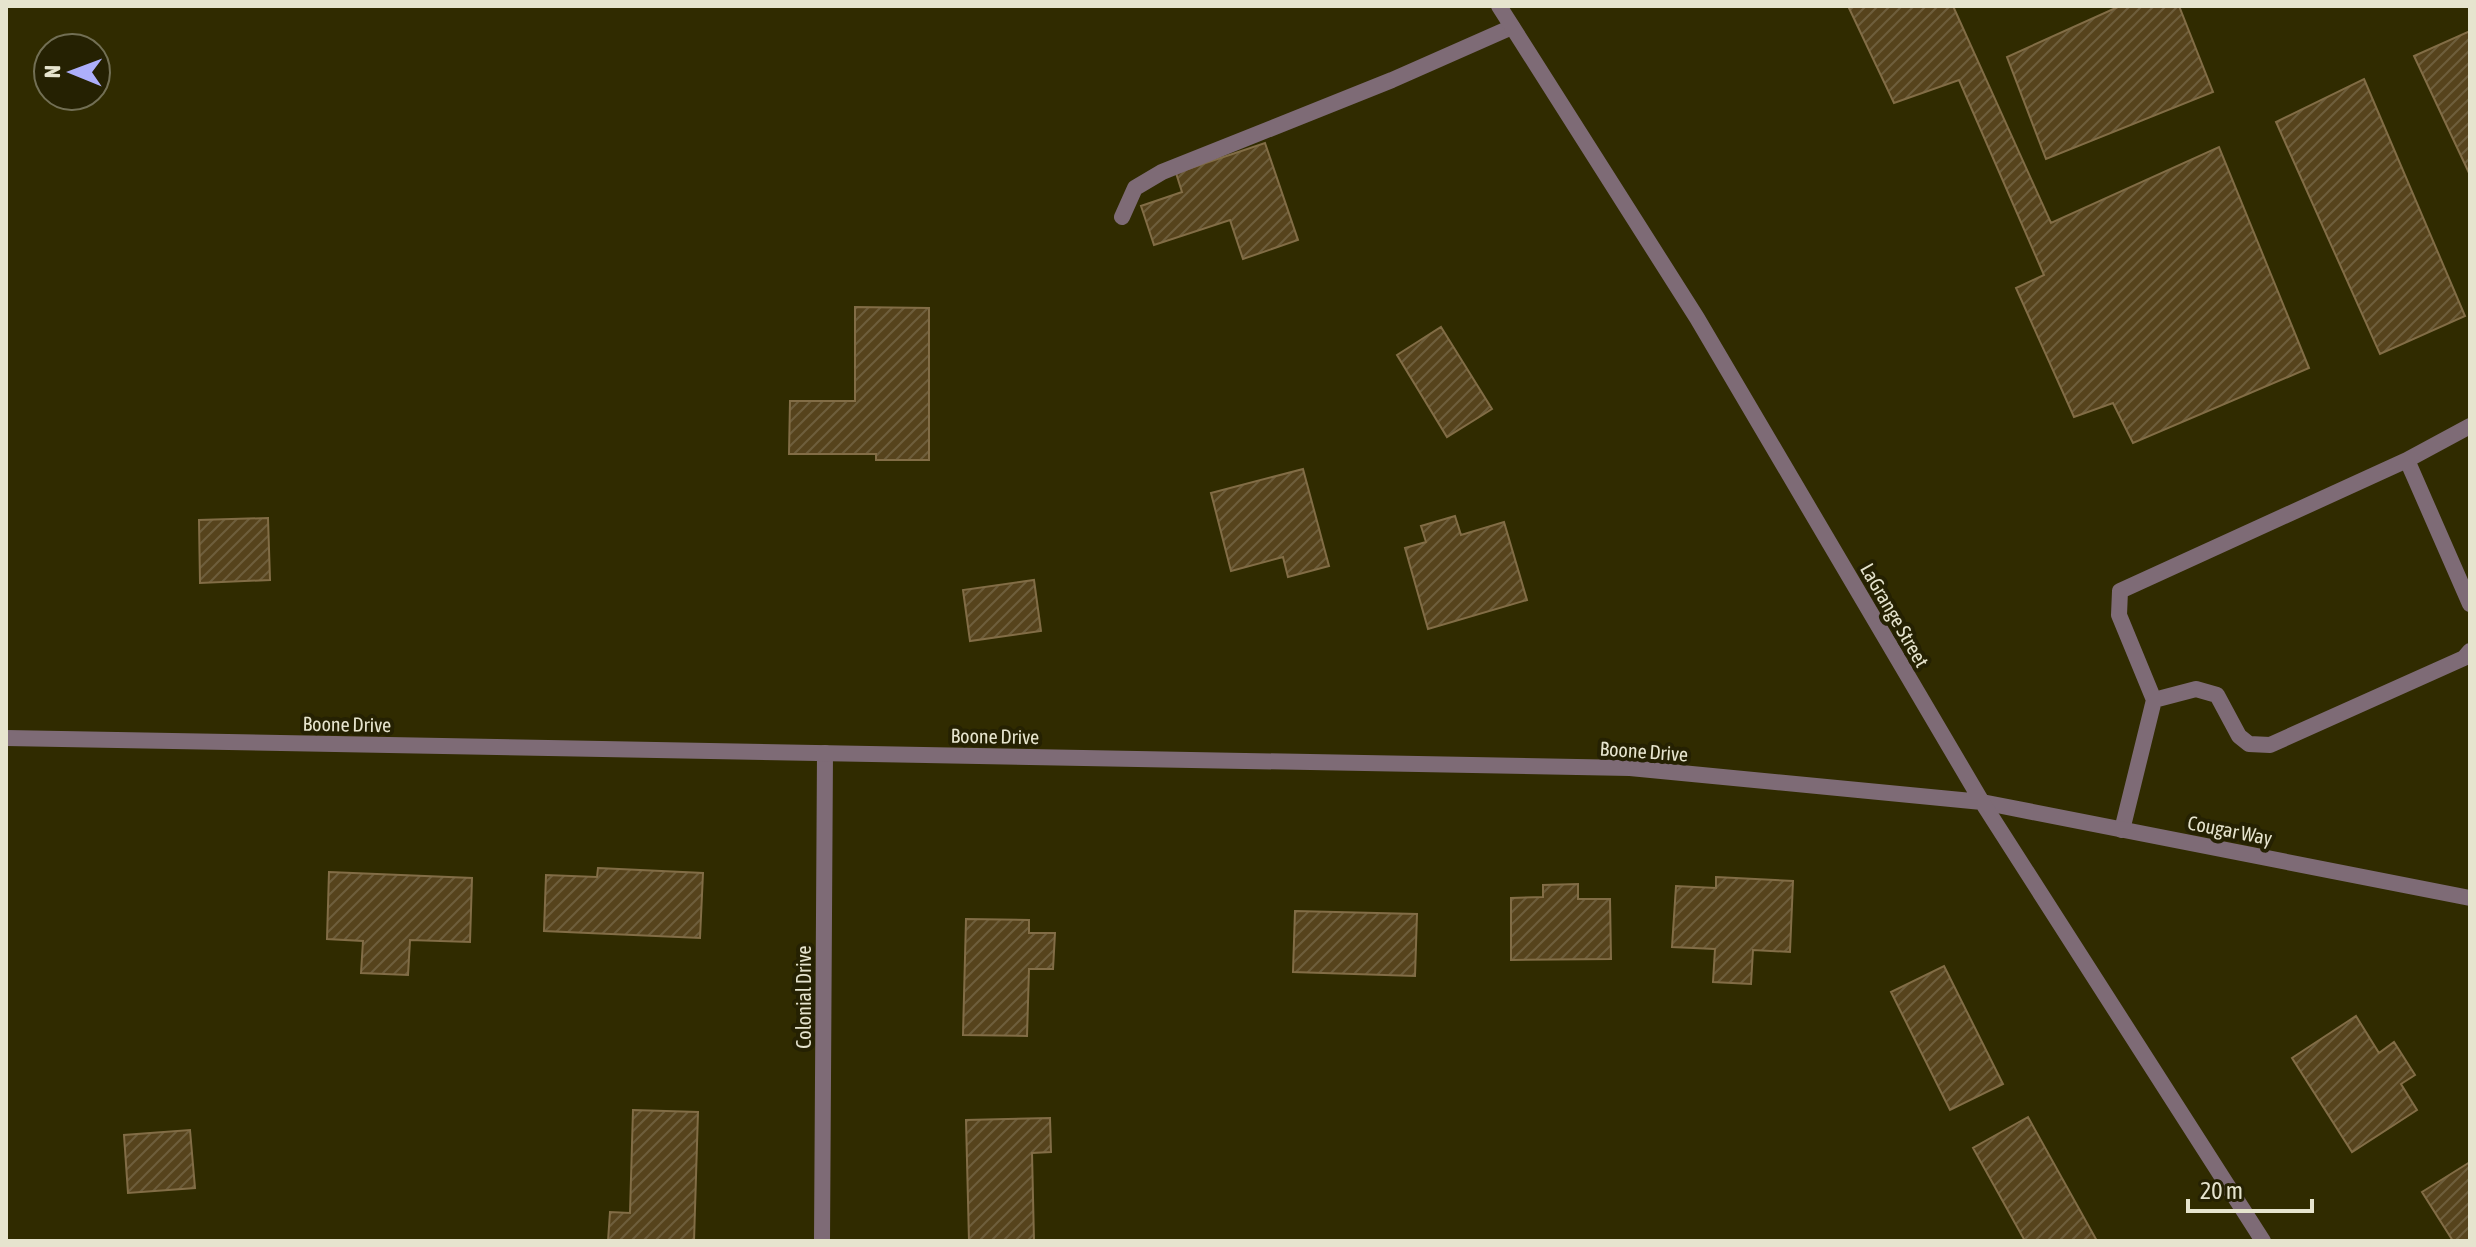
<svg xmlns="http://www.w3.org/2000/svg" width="2476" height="1247" font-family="'Asap Condensed',sans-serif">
	<defs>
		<pattern id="building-hatch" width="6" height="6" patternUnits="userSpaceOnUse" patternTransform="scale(2)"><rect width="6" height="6" fill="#56431c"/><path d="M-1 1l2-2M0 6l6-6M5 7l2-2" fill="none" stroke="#6e5e3c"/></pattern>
	</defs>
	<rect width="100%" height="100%" fill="#302b00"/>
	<path fill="url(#building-hatch)" stroke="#826d46" stroke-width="2" d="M 1848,6 L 1953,6 L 2051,223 L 2219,147 L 2309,368 L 2133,443 L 2113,403 L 2074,417 L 2016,288 L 2044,275 L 1959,80 L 1894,103 Z
		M 2120,6 L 2179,6 L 2213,92 L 2046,159 L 2007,57 Z
		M 2470,31 L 2470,175 L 2414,56 Z
		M 2364,79 L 2465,316 L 2380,354 L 2276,122 Z
		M 1265,143 L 1298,240 L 1243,259 L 1230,220 L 1154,245 L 1141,206 L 1182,192 L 1176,173 Z
		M 855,307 L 929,308 L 929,460 L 876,460 L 876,454 L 789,454 L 790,401 L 855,401 Z
		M 1441,327 L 1492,409 L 1447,437 L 1397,355 Z
		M 1303,469 L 1329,566 L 1288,577 L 1283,557 L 1231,571 L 1211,493 Z
		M 1455,516 L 1461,535 L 1504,522 L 1527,600 L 1428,629 L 1405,548 L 1426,542 L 1421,526 Z
		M 268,518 L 270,580 L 200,583 L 199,520 Z
		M 1034,580 L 1041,631 L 970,641 L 963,590 Z
		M 598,868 L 703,873 L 700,938 L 544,931 L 546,875 L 597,877 Z
		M 329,872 L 472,878 L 470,942 L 410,940 L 408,975 L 361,973 L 363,941 L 327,939 Z
		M 1716,877 L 1793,881 L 1790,952 L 1753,950 L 1751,984 L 1713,982 L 1715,949 L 1672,947 L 1676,886 L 1716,888 Z
		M 1578,884 L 1578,899 L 1610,899 L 1611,959 L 1511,960 L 1511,898 L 1543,897 L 1543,885 Z
		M 1295,911 L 1417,914 L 1415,976 L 1293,972 Z
		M 966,919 L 1029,920 L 1029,933 L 1055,933 L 1053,969 L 1029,969 L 1027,1036 L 963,1035 Z
		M 1944,966 L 2003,1084 L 1950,1110 L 1891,992 Z
		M 2356,1016 L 2379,1053 L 2394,1042 L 2415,1075 L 2401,1084 L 2417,1110 L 2352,1152 L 2292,1058 Z
		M 633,1110 L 698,1112 L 694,1241 L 608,1241 L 610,1212 L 630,1213 Z
		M 2028,1117 L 2097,1241 L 2025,1241 L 1973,1148 Z
		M 1050,1118 L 1051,1152 L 1032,1153 L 1034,1241 L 969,1241 L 966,1120 Z
		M 190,1130 L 195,1188 L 128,1193 L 124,1135 Z
		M 2470,1162 L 2470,1241 L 2453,1241 L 2422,1192 Z"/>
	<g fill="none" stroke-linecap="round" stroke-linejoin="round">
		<path stroke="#7e6b76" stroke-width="16" d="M 1122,217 L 1135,188 L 1162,172 L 1392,80 L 1512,27
			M 2407,460 L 2470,604
			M 2154,700 L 2196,689 L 2217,695 L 2239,736 L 2249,744 L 2270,745 L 2464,658 L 2470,651
			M 2122,830 L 2154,700 L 2119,615 L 2120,591 L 2407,460 L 2470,426"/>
		<path stroke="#7e6b76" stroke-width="16" d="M 1982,802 L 2470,898
			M 822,1241 L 825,753"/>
		<path stroke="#7e6b76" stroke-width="16" d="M 1499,6 L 1697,318 L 1982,802 L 2263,1241
			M 6,738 L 1630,768 L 1982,802"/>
	</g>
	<g text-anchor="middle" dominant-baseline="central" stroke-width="8" stroke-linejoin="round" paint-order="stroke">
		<g font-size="20" fill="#e6e4ce" stroke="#252102">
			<text transform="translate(1895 615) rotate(60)">LaGrange Street</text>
			<text transform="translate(347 724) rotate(1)">Boone Drive</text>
			<text transform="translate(995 736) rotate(1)">Boone Drive</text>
			<text transform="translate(1644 751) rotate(4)">Boone Drive</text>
			<text transform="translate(2230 830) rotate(11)">Cougar Way</text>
			<text transform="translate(803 997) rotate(-90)">Colonial Drive</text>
		</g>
	</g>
	<rect width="2476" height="1247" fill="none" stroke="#e6e4ce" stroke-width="16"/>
	<g transform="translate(72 72) rotate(271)"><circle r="38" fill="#252102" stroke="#726f54" stroke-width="2"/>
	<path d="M0-6L14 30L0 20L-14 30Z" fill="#adaffb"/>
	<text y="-12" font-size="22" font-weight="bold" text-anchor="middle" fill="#e6e4ce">N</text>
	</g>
	<path d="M2188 1199v12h124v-12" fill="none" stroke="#e6e4ce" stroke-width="4"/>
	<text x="2200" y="1199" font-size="24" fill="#e6e4ce" stroke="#252102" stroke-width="6" paint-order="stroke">20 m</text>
</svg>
